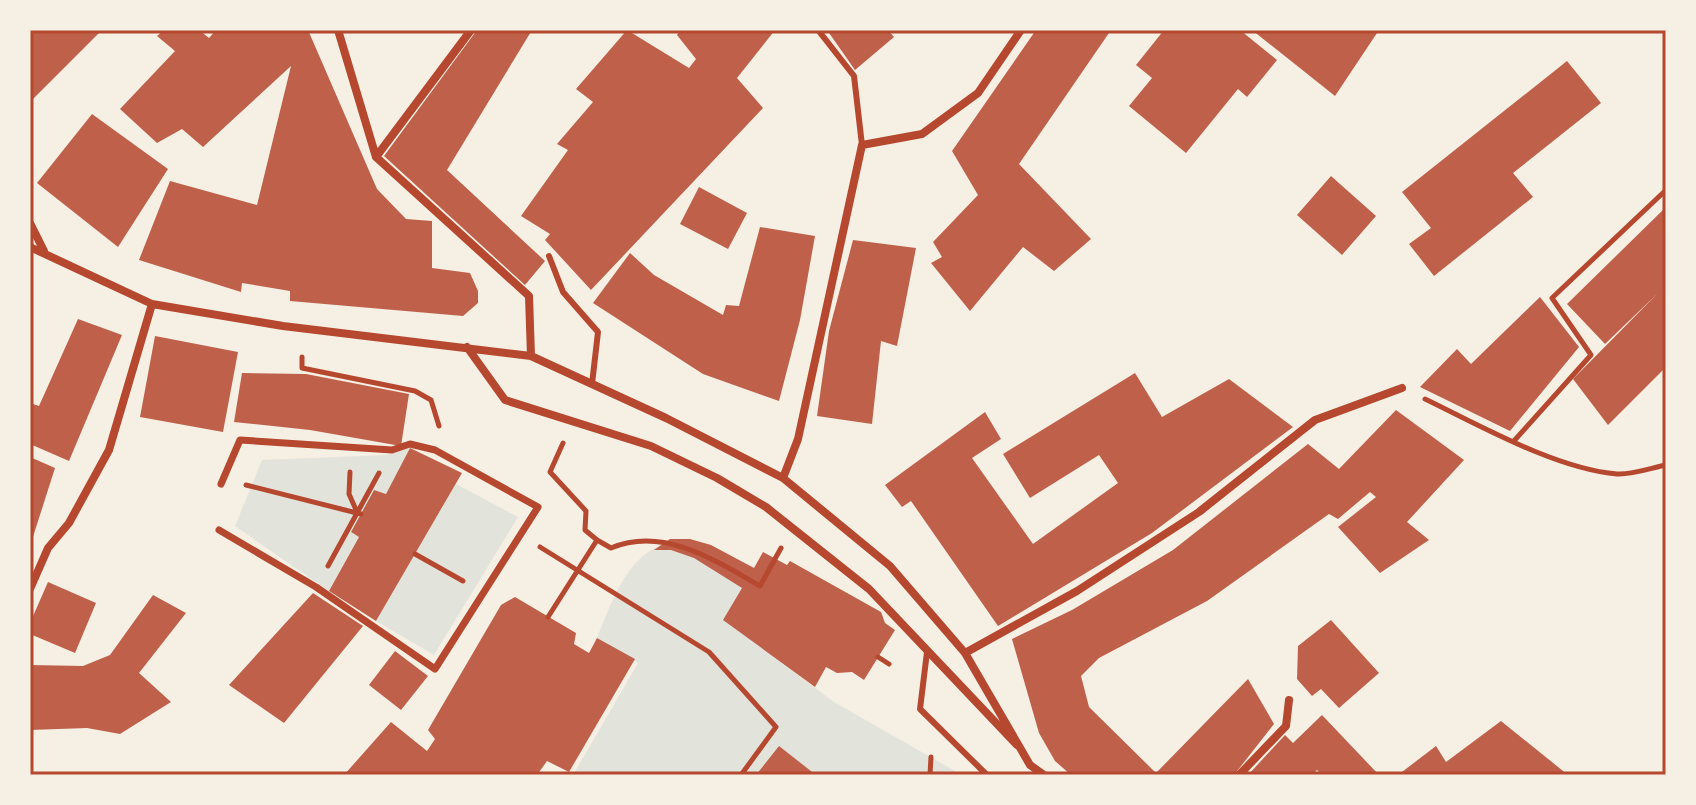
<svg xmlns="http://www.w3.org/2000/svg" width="1696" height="805" font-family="'PT Sans',sans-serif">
	<rect width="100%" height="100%" fill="#f6efe4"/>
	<path fill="#e2e4dc" d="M 410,448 L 386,494 L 373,490 L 351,532 L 359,537 L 329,591 L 235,526 L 262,460 L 386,455 Z
		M 456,484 L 518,517 L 434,655 L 376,621 Z
		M 670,539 C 704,539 724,556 754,567 L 749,639 L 834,702 L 955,771 L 951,775 L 573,775 L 638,663 L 597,638 C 607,613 621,574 642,557 C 650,550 661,545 670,539 Z"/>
	<path fill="#bf614a" d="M 30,30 L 102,30 L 30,102 Z
		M 164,30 L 199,30 L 209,38 L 216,30 L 308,30 L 377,189 L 406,219 L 432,221 L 432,268 L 470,273 L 478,291 L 478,303 L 463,316 L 290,301 L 290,291 L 242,283 L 241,292 L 139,260 L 170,181 L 257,205 L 291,66 L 203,147 L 182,129 L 157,143 L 120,109 L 175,51 L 157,36 Z
		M 477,30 L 532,30 L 447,170 L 545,261 L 525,285 L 384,156 Z
		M 627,30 L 689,68 L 696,59 L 677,35 L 680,30 L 775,30 L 737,78 L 763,108 L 591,290 L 545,240 L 550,234 L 521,216 L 568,150 L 557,144 L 593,102 L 576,89 Z
		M 827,30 L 888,30 L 894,37 L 855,70 Z
		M 1036,30 L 1111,30 L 1019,164 L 1091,239 L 1054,271 L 1023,247 L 970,311 L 931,263 L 942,257 L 933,242 L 978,195 L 952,151 Z
		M 1164,30 L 1240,30 L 1277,60 L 1247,97 L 1238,89 L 1186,153 L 1129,106 L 1152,78 L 1136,65 Z
		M 1252,30 L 1379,30 L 1335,96 Z
		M 1567,61 L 1601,103 L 1513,173 L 1533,197 L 1434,276 L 1409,244 L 1431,228 L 1402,192 Z
		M 92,114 L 168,169 L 118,247 L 37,183 Z
		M 1331,176 L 1376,216 L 1342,255 L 1297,215 Z
		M 699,187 L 747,213 L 728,249 L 680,224 Z
		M 1666,207 L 1666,367 L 1608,425 L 1573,379 L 1657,294 L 1605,344 L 1567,304 Z
		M 760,227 L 815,236 L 800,320 L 779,401 L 703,374 L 593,303 L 630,253 L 654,275 L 723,315 L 726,305 L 739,306 Z
		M 853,240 L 916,248 L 897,346 L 881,341 L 872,424 L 817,416 L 829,331 Z
		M 1540,297 L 1579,347 L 1510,431 L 1420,387 L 1457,349 L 1471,364 Z
		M 78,319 L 122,335 L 69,461 L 30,444 L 30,403 L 39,406 Z
		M 155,336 L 238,352 L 223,432 L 140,417 Z
		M 242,373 L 306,374 L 409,394 L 401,446 L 310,430 L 234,422 Z
		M 1135,373 L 1162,417 L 1229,379 L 1293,427 L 1152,533 L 998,626 L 911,501 L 902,507 L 885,485 L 985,412 L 1001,439 L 972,458 L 1033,544 L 1118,483 L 1099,455 L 1030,498 L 1003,454 Z
		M 1396,410 L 1464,460 L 1407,522 L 1429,540 L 1380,573 L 1338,527 L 1376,497 L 1370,492 L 1338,519 L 1329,514 L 1207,601 L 1099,658 L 1081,676 L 1089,707 L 1156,773 L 1248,679 L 1274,724 L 1234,775 L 1071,775 L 1055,761 L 1039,733 L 1012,639 L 1072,610 L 1173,550 L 1308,444 L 1339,469 Z
		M 410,448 L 462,473 L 376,621 L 329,591 L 359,537 L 351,532 L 374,490 L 386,494 Z
		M 30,457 L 55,468 L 31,543 L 30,543 Z
		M 670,539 L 690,539 L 711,545 L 754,568 L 763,552 L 787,565 L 790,561 L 881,612 L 885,623 L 895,630 L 864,680 L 852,672 L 837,673 L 826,667 L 815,687 L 723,620 L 742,588 L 694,558 L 671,550 L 654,550 Z
		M 48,582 L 96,603 L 75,653 L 30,634 L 30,623 Z
		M 313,593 L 363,626 L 284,723 L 229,685 Z
		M 153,595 L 186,613 L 139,673 L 171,702 L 120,734 L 87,728 L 30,730 L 30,665 L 83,666 L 110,655 Z
		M 515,597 L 576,633 L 574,644 L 589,653 L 597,638 L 635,659 L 569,772 L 547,761 L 537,775 L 344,775 L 391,722 L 427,751 L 435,739 L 428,730 L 501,605 Z
		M 1331,620 L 1379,673 L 1339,708 L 1321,689 L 1312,696 L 1297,679 L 1298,646 Z
		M 395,651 L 428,676 L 401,710 L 369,685 Z
		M 1322,715 L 1379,775 L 1322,775 L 1317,770 L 1312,775 L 1248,775 L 1285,735 L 1293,743 Z
		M 1501,721 L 1568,775 L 1398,775 L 1436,746 L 1446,762 Z
		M 779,746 L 816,775 L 756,775 Z"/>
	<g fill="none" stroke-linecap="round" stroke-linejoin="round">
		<path stroke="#b5482f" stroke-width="5" d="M 302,357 L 302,368 L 415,391 L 431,400 L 439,426
			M 1425,399 C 1479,425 1556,469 1617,474 C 1632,475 1651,468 1666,465
			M 1513,442 L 1591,355 L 1552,298 L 1666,190
			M 350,472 L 349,494 L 357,512
			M 246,485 L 361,514
			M 597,540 L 611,548 C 663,526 715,560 760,586 L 781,548
			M 540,547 L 709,652 L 776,727 L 741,775
			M 415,554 L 463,581
			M 328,566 L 379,473
			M 548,617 L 597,540 L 585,530 L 586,511 L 550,472 L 563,443
			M 878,657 L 889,664
			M 930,775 L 931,757"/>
		<path stroke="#b5482f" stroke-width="6" d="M 818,30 L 854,76 L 862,145
			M 549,256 L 563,292 L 598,332 L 592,384
			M 927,652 L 920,709 L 987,775"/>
		<path stroke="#b5482f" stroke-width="7" d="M 219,530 L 316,587 L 435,669 L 538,507 L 435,450 L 410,444 L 392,450 L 240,440 L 221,484"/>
		<path stroke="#b5482f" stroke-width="8" d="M 338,30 L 376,157 L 529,296 L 531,356
			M 376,157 L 471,30
			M 30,223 L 44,251
			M 30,247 L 152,304 L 283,326 L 531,356 L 666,418 L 783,478 L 890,566 L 965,653 L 1030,765 L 1044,775
			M 467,347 L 505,400 L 651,446 L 717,478 L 766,507 L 869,589 L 1017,745
			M 783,478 L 798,439 L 862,145 L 922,134 L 978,93 L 1021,30
			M 30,589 L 48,548 L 69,523 L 109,450 L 152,304
			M 965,653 L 1077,591 L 1199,512 L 1315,420 L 1402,388
			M 1239,775 L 1286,726 L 1289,700"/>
	</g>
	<rect width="1696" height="805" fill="none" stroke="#f6efe4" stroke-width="64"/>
	<rect x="32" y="32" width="1632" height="741" fill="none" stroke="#b5482f" stroke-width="3"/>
</svg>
